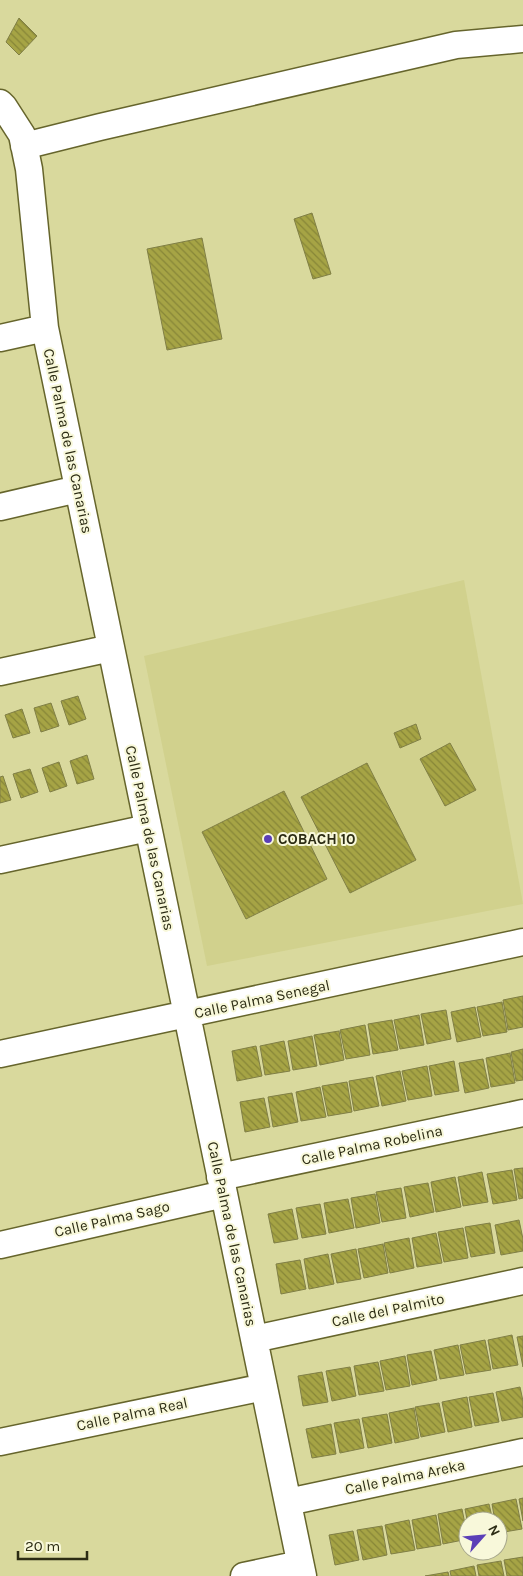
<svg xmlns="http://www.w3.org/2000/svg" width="523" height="1576" font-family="Karla,sans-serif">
	<defs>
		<pattern id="building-back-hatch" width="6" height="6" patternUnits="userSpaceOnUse" patternTransform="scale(1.25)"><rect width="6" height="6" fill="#a6a445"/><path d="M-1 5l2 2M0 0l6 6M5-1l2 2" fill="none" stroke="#878638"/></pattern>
	</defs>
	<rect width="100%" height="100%" fill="#d9d99d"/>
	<path fill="#d1d18d" d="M 464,580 L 523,904 L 207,966 L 144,656 Z"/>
	<path fill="url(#building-back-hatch)" stroke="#807f46" d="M 19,18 L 37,36 L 19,55 L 6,42 Z
		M 312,213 L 331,274 L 313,279 L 294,219 Z
		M 202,238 L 222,339 L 167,350 L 147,249 Z
		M 78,696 L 86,719 L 69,725 L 61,701 Z
		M 51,703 L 59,726 L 41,732 L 34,708 Z
		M 22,709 L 30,733 L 13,738 L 5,715 Z
		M 416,724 L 421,739 L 400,748 L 394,733 Z
		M 450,743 L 476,790 L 445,806 L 420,759 Z
		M 87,755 L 94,779 L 77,784 L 70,761 Z
		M 59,762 L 67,786 L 50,792 L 42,768 Z
		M 367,763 L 416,860 L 350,893 L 301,797 Z
		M 30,769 L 38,792 L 21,798 L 13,774 Z
		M 3,776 L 11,800 L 0,803 L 0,777 Z
		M 284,791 L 327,879 L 246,919 L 202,832 Z
		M 523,996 L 523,1027 L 508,1030 L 503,1000 Z
		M 502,1002 L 507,1032 L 483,1036 L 477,1007 Z
		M 475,1007 L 481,1037 L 457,1042 L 451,1012 Z
		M 446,1010 L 451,1039 L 427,1044 L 421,1014 Z
		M 419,1015 L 424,1045 L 400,1049 L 394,1020 Z
		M 392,1020 L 398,1050 L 373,1054 L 368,1024 Z
		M 365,1025 L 370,1055 L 346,1059 L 340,1030 Z
		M 339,1031 L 344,1060 L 320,1065 L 314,1035 Z
		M 312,1036 L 317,1066 L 293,1070 L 288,1041 Z
		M 284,1041 L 290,1071 L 265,1075 L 260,1046 Z
		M 256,1046 L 262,1076 L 237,1081 L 232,1051 Z
		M 523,1049 L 523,1080 L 516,1081 L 511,1052 Z
		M 510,1053 L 515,1083 L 491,1087 L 486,1058 Z
		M 483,1059 L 489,1088 L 465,1093 L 459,1063 Z
		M 454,1061 L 459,1091 L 435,1095 L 429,1066 Z
		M 427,1066 L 432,1096 L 408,1100 L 402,1071 Z
		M 400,1071 L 406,1101 L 382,1106 L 376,1076 Z
		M 373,1077 L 379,1106 L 354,1111 L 349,1081 Z
		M 347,1082 L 352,1112 L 328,1116 L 322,1086 Z
		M 320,1087 L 326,1117 L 301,1121 L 296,1092 Z
		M 292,1093 L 298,1122 L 273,1127 L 268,1097 Z
		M 264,1098 L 270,1127 L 245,1132 L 240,1102 Z
		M 523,1168 L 523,1198 L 519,1199 L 514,1169 Z
		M 512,1170 L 517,1200 L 493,1204 L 487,1174 Z
		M 482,1172 L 488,1202 L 463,1206 L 458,1177 Z
		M 455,1177 L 461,1207 L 436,1212 L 431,1182 Z
		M 428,1183 L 434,1212 L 410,1217 L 404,1187 Z
		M 401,1188 L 406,1218 L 382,1222 L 376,1192 Z
		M 375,1194 L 380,1223 L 356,1228 L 351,1198 Z
		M 348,1199 L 354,1228 L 329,1233 L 324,1203 Z
		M 320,1204 L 326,1234 L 302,1238 L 296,1208 Z
		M 292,1209 L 298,1239 L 274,1243 L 268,1214 Z
		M 519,1220 L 523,1239 L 523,1251 L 501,1255 L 495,1225 Z
		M 490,1223 L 495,1253 L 471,1257 L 465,1227 Z
		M 463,1228 L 468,1258 L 444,1262 L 438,1232 Z
		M 436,1233 L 442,1263 L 417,1267 L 412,1238 Z
		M 409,1238 L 414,1268 L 390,1273 L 384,1243 Z
		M 383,1244 L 388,1273 L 364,1278 L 358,1249 Z
		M 356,1249 L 361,1279 L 337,1283 L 331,1254 Z
		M 328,1254 L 334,1284 L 309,1289 L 304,1259 Z
		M 300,1260 L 306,1289 L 281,1294 L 276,1264 Z
		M 512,1335 L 518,1365 L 493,1369 L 488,1340 Z
		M 523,1336 L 523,1367 L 517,1337 Z
		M 485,1340 L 491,1370 L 466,1374 L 460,1345 Z
		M 458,1345 L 464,1375 L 440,1379 L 434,1350 Z
		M 431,1351 L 437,1380 L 412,1385 L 407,1355 Z
		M 405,1356 L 410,1386 L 386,1390 L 380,1361 Z
		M 378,1362 L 384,1391 L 359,1395 L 354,1366 Z
		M 350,1367 L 356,1396 L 332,1401 L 326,1371 Z
		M 322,1372 L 328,1402 L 303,1406 L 298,1376 Z
		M 520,1387 L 523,1401 L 523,1417 L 502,1421 L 496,1392 Z
		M 493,1393 L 499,1422 L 475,1426 L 469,1397 Z
		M 467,1397 L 472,1427 L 448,1432 L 442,1402 Z
		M 439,1403 L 445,1432 L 421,1437 L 415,1407 Z
		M 414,1408 L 419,1438 L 395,1443 L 389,1413 Z
		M 387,1414 L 392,1443 L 368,1448 L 362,1418 Z
		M 359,1419 L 364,1448 L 340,1453 L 334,1423 Z
		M 331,1424 L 336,1454 L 312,1458 L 306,1429 Z
		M 523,1498 L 523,1521 L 519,1499 Z
		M 516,1499 L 522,1529 L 498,1533 L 498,1521 L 495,1521 L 492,1504 Z
		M 489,1504 L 493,1521 L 468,1521 L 468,1525 L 465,1509 Z
		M 462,1509 L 468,1539 L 443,1544 L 438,1514 Z
		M 436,1515 L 441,1545 L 417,1549 L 412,1520 Z
		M 409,1520 L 415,1550 L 391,1554 L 385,1525 Z
		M 382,1526 L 387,1555 L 363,1560 L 357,1530 Z
		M 353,1531 L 359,1560 L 335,1565 L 329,1535 Z
		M 523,1557 L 523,1576 L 507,1576 L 504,1560 Z
		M 501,1561 L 504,1576 L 479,1576 L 477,1565 Z
		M 474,1566 L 476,1576 L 451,1576 L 450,1571 Z
		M 448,1572 L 449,1576 L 425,1576 Z"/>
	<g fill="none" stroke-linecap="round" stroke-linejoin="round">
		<g stroke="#66652c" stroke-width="29">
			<path id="minor" d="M 0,103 L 4,107 L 22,135 L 29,169 L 45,328 L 303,1576
				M 24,146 L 100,127 L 456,45 L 523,39
				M 0,338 L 45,328
				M 0,507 L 78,489
				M 0,672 L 111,648
				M 0,860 L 148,828
				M 0,1054 L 523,942
				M 220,1177 L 523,1113
				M 0,1245 L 224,1194
				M 254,1339 L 523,1281
				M 0,1442 L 264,1387
				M 288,1502 L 523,1452
				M 244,1576 L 300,1564"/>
		</g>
		<use href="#minor" stroke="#fff" stroke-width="26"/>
	</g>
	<circle fill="#5b3fb7" stroke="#f8f8da" stroke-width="2" cx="268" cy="839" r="5"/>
	<g text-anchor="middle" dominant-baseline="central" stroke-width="4" stroke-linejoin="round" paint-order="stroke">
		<g font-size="15" fill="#2c2c14" stroke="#f8f8da">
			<text transform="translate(68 441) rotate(78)">Calle Palma de las Canarias</text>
			<text transform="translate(150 838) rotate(78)">Calle Palma de las Canarias</text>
			<text transform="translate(262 999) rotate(-12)">Calle Palma Senegal</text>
			<text transform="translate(372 1145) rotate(-12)">Calle Palma Robelina</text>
			<text transform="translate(112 1219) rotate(-13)">Calle Palma Sago</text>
			<text transform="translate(232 1234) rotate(78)">Calle Palma de las Canarias</text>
			<text transform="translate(388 1310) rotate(-12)">Calle del Palmito</text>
			<text transform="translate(132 1414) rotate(-12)">Calle Palma Real</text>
			<text transform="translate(405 1477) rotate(-12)">Calle Palma Areka</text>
		</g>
		<g font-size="15" font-weight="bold" fill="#2c2c14" stroke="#f8f8da" text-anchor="start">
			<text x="278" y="839">COBACH 10</text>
		</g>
	</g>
	<g transform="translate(483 1536) rotate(63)"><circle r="24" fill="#f8f8da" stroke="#a6a68b"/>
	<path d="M0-4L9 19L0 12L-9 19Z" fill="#5b3fb7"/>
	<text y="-8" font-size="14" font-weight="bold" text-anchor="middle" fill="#2c2c14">N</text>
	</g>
	<path d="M18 1551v8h69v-8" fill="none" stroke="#2c2c14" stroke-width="2.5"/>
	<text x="25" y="1551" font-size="15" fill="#2c2c14" stroke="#f8f8da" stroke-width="4" paint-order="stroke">20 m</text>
</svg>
